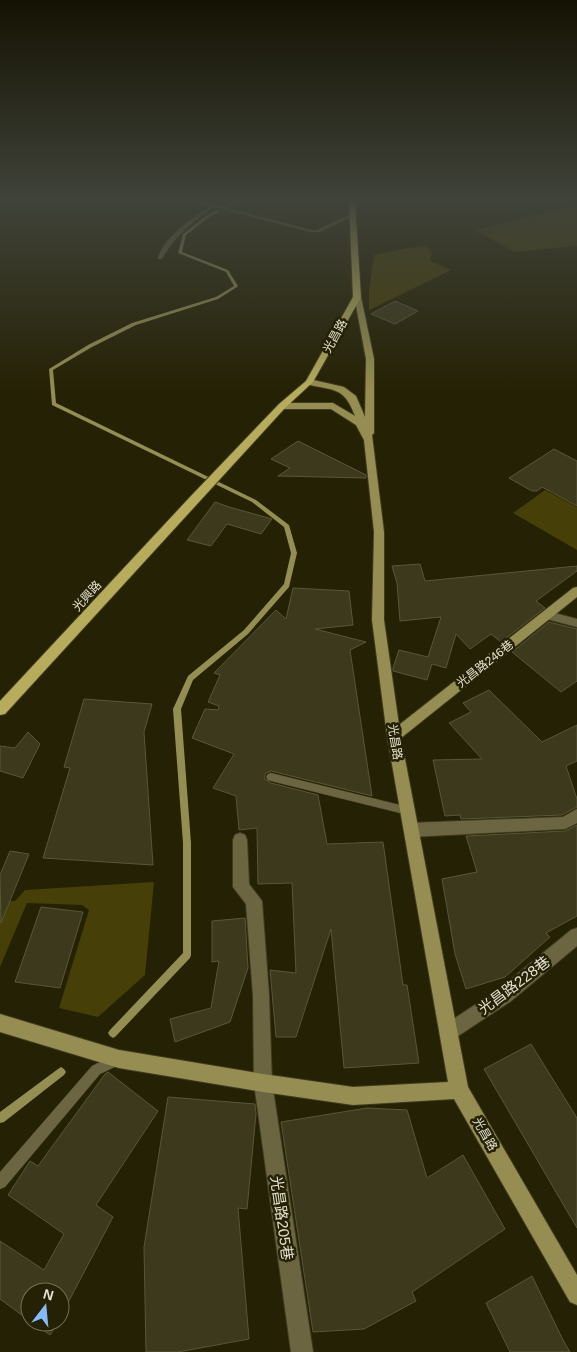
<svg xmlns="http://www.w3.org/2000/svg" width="577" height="1352" font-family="Arial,'Noto Sans TC',sans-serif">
	<rect width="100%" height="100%" fill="#252104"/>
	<path fill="#463f07" d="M 577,205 L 577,246 L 514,252 L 475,230 Z
		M 426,246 L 432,253 L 430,261 L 451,270 L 369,310 L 369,290 L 374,255 L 408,248 Z
		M 545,490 L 577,507 L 577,550 L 513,513 Z
		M 154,882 L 145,975 L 98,1017 L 59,1008 L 89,910 L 82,905 L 27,903 L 0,967 L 0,901 L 15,901 L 25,890 Z"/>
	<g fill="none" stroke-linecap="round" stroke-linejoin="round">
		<path fill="#958e53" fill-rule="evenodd" d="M 234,201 L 239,201 L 231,206 L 228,205 Z
			M 218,210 L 219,212 L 209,217 L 186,235 L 182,252 L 228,270 L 238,286 L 237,287 L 218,299 L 136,325 L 92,347 L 53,370 L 56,403 L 256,500 L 289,525 L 297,553 L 289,587 L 248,634 L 193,680 L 181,709 L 191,843 L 191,955 L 190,958 L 116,1036 L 113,1038 L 110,1036 L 108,1033 L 110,1030 L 183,953 L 183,843 L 173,709 L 188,676 L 244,630 L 284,584 L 291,553 L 284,527 L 252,502 L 52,405 L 49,369 L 88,345 L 132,323 L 216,297 L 234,286 L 226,272 L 178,253 L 183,234 L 207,215 Z
			M 61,1067 L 64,1069 L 66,1072 L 64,1075 L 4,1122 L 0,1123 L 0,1112 L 58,1069 Z"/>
	</g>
	<path fill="#3d391c" stroke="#5a5638" d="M 395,301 L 418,311 L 395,324 L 371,314 Z
		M 298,441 L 366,475 L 366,478 L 278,476 L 290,468 L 271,459 Z
		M 554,449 L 577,461 L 577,506 L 542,487 L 537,491 L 532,491 L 509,478 Z
		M 215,502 L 229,507 L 272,519 L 261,534 L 227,524 L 211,546 L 187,540 Z
		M 420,564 L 425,581 L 577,566 L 577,571 L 536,601 L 545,608 L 501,642 L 491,634 L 470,649 L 456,634 L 446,668 L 432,664 L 427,680 L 393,671 L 393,668 L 399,650 L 428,657 L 441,617 L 400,621 L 397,583 L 392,566 Z
		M 293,588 L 349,591 L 353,625 L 315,629 L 366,642 L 350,650 L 372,796 L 271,771 L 266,773 L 264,778 L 271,783 L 318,795 L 327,844 L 383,842 L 403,985 L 407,985 L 419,1063 L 344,1068 L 331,929 L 296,1037 L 276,1037 L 270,970 L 296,973 L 292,883 L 258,884 L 257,828 L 239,830 L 236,796 L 213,788 L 234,754 L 192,738 L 205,709 L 218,710 L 219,706 L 208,702 L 220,675 L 214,673 L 276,610 L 286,619 Z
		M 549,622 L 577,629 L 577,681 L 561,692 L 512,652 Z
		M 489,690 L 542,742 L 577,725 L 577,761 L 566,766 L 577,799 L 577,807 L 562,815 L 461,819 L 460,815 L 445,816 L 433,760 L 482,759 L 449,723 L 471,712 L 463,703 Z
		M 84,699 L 152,704 L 144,732 L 153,865 L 43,858 L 70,768 L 64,767 Z
		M 28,732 L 40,744 L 23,778 L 0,771 L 0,746 L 15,748 Z
		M 577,825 L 577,916 L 546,933 L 550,937 L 505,977 L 466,989 L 455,954 L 442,879 L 477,872 L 466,836 L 565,831 Z
		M 10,851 L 29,854 L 1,923 L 0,875 Z
		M 41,907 L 83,912 L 60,988 L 15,982 Z
		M 245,918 L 248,968 L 230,1022 L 175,1042 L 170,1019 L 211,1008 L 219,961 L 212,962 L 212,921 Z
		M 531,1044 L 577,1118 L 577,1228 L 484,1069 Z
		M 108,1072 L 158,1111 L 96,1205 L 113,1217 L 60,1318 L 60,1292 L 30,1292 L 30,1321 L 0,1299 L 0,1241 L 44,1270 L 64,1234 L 8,1195 L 30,1161 L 38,1166 L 105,1074 Z
		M 168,1097 L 255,1104 L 256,1114 L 247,1209 L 238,1208 L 249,1339 L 178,1352 L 146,1352 L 144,1247 Z
		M 367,1108 L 407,1110 L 427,1178 L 463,1155 L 505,1229 L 412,1292 L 416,1301 L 364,1329 L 313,1332 L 281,1122 Z
		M 532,1276 L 563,1340 L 570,1352 L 510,1352 L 486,1303 Z
		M 32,1322 L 58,1322 L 50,1335 Z"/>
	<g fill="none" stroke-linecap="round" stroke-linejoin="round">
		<g stroke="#403c21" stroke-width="1">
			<path id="lane" d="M 189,201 L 199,201 L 227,208 L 311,230 L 317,230 L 351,214 L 355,215 L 320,232 L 311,232 L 214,207 C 192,223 175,235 162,259 L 158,259 C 162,238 193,218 210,206 Z
				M 271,773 L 408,807 L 412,808 L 413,811 L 412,814 L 408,815 L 271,781 L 268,780 L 266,777 L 268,774 Z
				M 117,1054 L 121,1056 L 123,1060 L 121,1064 L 100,1074 L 5,1187 L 0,1189 L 0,1172 L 92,1066 Z"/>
		</g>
		<g stroke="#403c21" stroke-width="2">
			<path id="street" d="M 547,611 L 577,619 L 577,627 L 543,618 L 541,615 Z
				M 577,809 L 577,823 L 565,829 L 411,837 L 406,835 L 404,830 L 406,825 L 411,823 L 563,817 Z
				M 240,833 L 245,835 L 247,840 L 249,884 L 262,901 L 269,995 L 272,1083 L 313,1352 L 291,1352 L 254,1083 L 253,995 L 246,904 L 233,887 L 233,840 L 235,835 Z
				M 577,928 L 577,946 L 511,1001 L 455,1038 L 449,1041 L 443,1038 L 440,1032 L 443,1026 L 499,989 L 571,930 Z"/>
		</g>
		<g stroke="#403c21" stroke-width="2">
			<path id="secondary" d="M 354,295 L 361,297 L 374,359 L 374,433 L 372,435 L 384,532 L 384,620 L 399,725 L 573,588 L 577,587 L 577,597 L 401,738 L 468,1087 L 577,1275 L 577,1305 L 570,1302 L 454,1099 L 353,1105 L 263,1092 L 119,1068 L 0,1032 L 0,1014 L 119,1050 L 263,1074 L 353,1087 L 448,1082 L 387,736 L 372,620 L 374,532 L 364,440 L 356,425 L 331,409 L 282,409 L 278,406 L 282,403 L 333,403 L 355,416 C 344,386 334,391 306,384 L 305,382 L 309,379 L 344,387 L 356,396 L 365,417 L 366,359 Z"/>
		</g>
		<g stroke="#403c21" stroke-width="2">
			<path id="primary" d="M 349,201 L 355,201 L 361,297 L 313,382 L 285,408 L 5,714 L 0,715 L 0,701 L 190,497 L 279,404 L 306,381 L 353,297 Z"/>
		</g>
		<use href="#lane" fill="#6b6641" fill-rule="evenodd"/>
		<use href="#street" fill="#6b6641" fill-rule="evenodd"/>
		<use href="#secondary" fill="#958d51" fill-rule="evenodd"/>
		<use href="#primary" fill="#b6ac5c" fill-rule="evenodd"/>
	</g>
	<linearGradient id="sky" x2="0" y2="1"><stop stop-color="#141202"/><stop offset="0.51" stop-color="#40433a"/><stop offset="1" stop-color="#40433a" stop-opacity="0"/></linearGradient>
	<rect width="577" height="391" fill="url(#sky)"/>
	<g text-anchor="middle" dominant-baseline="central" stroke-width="5" stroke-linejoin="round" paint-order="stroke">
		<g font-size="12" fill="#e3e1d0" stroke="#252104">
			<text transform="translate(335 336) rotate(-61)">光昌路</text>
			<text transform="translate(87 596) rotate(-48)">光興路</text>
			<text transform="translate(485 664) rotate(-38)">光昌路246巷</text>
			<text transform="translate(395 742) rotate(81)">光昌路</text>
			<text transform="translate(485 1134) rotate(60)">光昌路</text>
		</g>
		<g font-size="15" fill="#e3e1d0" stroke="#252104">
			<text transform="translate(514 985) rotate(-37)">光昌路228巷</text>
			<text transform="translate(282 1218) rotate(82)">光昌路205巷</text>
		</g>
	</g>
	<g transform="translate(45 1307) rotate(16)"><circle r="24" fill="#252104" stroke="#716e56"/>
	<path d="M0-4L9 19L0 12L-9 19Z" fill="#84bcfb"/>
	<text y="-8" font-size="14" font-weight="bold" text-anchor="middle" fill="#e3e1d0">N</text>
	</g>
</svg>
